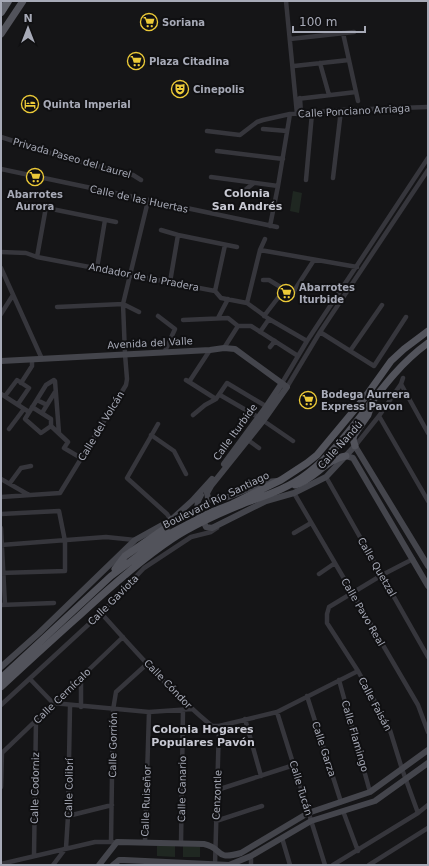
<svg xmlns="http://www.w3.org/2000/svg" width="429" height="866" font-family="'DejaVu Sans',sans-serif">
	<rect width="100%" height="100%" fill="#151517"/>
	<path fill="#1f2721" d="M 293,191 L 302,193 L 299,213 L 290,211 Z
		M 157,846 L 175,846 L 175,857 L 157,856 Z
		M 183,846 L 200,847 L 200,857 L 183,857 Z"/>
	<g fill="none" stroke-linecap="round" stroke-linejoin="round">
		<path stroke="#36363c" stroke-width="4.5" d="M 286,1 L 297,114
			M 343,33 L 358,101
			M 290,39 L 354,32
			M 320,63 L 329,95
			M 294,66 L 349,60
			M 300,98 L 301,114
			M 297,99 L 356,92
			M 263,129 L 287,131
			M 207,131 L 240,135 L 257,122 L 263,120 L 290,114 L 341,110 L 428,107
			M 1,137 L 66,158 L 133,175 L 141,180
			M 217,151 L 283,159
			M 1,169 L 277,227
			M 211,177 L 278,186
			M 333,178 L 341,110
			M 306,180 L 312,113
			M 241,193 L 254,183
			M 27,204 L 116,222
			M 270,226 L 278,186 L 290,114
			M 161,230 L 178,235 L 237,247
			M 260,250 L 357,267
			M 1,252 L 26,253 L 37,257 L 215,291 L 221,298 L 247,303 L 269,319 L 307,341
			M 37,257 L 46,207
			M 1,268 L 42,359
			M 97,268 L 105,220
			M 263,280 L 269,280 L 292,294 L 314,260
			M 170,282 L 178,235
			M 215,291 L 225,245
			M 247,303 L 260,250 L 265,239
			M 57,307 L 123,304 L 139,312
			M 1,314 L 13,295
			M 158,316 L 175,329 L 165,351
			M 264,316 L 284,290
			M 218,318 L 228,299
			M 183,320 L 228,318 L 238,326 L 251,326 L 298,356
			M 260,332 L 269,319
			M 320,332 L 374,366 L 406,317
			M 270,347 L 275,341
			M 224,348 L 238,326
			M 350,351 L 382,305
			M 186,380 L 216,399
			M 189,382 L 210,350
			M 21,383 L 32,366 L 32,360
			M 282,383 L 307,341 L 428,158
			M 401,384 L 428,433
			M 287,387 L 320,332 L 428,170
			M 1,394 L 29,412
			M 220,395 L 258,417 L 293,441
			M 5,396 L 17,380 L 29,388 L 18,404
			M 37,400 L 47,405
			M 32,407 L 51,419 L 51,426
			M 42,413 L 55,392
			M 193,415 L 205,405 L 216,399 L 227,383 L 269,408
			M 379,416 L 428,501
			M 158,424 L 127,478 L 167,514 L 171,520
			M 51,426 L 41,433 L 25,419 L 46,385 L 54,380 L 55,381 L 59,433
			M 51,426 L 68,442 L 64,448 L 81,458
			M 9,429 L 24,409
			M 151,435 L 174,451 L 186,474
			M 245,438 L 259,448
			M 355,446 L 379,416 L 401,384 L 403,378
			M 326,477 L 428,657
			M 1,479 L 29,495
			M 10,483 L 21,468 L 31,466
			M 294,493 L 418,705 L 428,732
			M 1,497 L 60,493 L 126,385 L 127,379 L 125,354 L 123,304 L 148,201
			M 1,514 L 59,511 L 65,541 L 65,571 L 1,573
			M 1,528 L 5,605
			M 294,533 L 311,523
			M 1,545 L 106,537 L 135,540
			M 413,559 L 382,575 L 329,607 L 327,614 L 327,623 L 358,671 L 389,727 L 402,769 L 418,813
			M 319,574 L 335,563
			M 1,605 L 54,603
			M 101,613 C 136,652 172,693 212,726 L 219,726 L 277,712 L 358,671
			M 81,678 L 81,707
			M 30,679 L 53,703 L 149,712 L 192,709
			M 339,680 L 370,792
			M 307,696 L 341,802
			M 1,705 L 101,613 L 144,568 L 191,537 L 211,532 L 217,528
			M 277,712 L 325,865
			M 245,719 L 261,776
			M 1,754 L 123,637
			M 1,787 L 2,753
			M 217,790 L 294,765
			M 343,811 L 358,851
			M 68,816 L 112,805
			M 216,821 L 262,806
			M 282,838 L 290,865
			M 111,842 L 113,710 L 116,692 L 148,663
			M 145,842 L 149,712
			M 181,844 L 183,710
			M 34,856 L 36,720
			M 1,864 L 95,842 L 113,842
			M 53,865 L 66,848 L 68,816 L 70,706
			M 215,865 L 219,726
			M 251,865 L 251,856
			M 333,865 L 418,813 L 428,805
			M 369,865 L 428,828"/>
		<path stroke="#44454c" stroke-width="6" d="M 1,361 L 210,350 L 224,348 L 235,349 L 287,387 L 263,421 L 211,486 L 207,493 L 208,498 L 214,501 L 220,500 L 266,482 L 277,481
			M 346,456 L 353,458 L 428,586
			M 224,464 L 266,407 L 282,383
			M 201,495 C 193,507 200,514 206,527 L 212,528 L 266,501 L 294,493 L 326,477 L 355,446 L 428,566
			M 1,667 L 39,633 L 135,540 L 171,520 L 192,501 L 212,479
			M 99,865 L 117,842 L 204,844 C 224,848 213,861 241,853 L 308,813 L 370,792 L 428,750
			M 113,865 L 119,860 L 124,860 L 229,865
			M 229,865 L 251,856 L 311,821 L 375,801 L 428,763"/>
		<path stroke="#52535b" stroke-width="7" d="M 1,34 L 23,1
			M 355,446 L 353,439 L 354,435 L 368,415 L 371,406
			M 295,485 C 314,480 326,459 346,456
			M 115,569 L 125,556 L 167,527 L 171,520
			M 1,678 L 111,576 L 163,537 L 209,513 L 232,504 L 281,480 L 307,463 L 317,455 L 366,396 L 391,361 L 404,349 L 428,331
			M 1,687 C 27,663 53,639 79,616 C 108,589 139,561 172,539 C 195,524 220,513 245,503 C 267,495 289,488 308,473 C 355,437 379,378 428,343"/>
		<path stroke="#62646d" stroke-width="8" d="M 1,12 L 8,1"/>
	</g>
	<defs>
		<g id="supermarket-ring" transform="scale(0.9)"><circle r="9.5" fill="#101012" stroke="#ecca38" stroke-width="1.5"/><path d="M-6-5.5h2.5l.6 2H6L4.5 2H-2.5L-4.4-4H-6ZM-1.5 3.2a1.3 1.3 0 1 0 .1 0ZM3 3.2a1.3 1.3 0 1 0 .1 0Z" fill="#ecca38"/></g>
		<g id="theatre-ring" transform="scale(0.9)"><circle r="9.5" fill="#101012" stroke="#ecca38" stroke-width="1.5"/><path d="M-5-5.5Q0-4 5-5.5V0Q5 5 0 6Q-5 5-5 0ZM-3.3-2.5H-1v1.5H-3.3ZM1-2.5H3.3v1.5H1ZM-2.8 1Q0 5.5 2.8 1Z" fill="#ecca38"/></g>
		<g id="hotel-ring" transform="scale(0.9)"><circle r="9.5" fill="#101012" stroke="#ecca38" stroke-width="1.5"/><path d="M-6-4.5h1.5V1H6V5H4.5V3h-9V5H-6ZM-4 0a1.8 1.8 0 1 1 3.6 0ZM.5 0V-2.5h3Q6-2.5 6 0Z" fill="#ecca38"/></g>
	</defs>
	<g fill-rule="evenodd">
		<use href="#supermarket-ring" x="149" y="22"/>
		<use href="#supermarket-ring" x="136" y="61"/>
		<use href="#theatre-ring" x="180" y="89"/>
		<use href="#hotel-ring" x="30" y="104"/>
		<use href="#supermarket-ring" x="35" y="177"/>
		<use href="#supermarket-ring" x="286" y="293"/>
		<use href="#supermarket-ring" x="308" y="400"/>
	</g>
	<g text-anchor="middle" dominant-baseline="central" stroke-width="4" stroke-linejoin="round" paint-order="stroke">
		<g font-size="10" font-weight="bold" fill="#a7aab7" stroke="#101012" text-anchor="start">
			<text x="162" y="22">Soriana</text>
			<text x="149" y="61">Plaza Citadina</text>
			<text x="193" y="89">Cinepolis</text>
			<text x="43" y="104">Quinta Imperial</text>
			<text x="35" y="194" text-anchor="middle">Abarrotes<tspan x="35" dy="12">Aurora</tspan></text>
			<text x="299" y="287">Abarrotes<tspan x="299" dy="12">Iturbide</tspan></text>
			<text x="321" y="394">Bodega Aurrera<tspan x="321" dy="12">Express Pavon</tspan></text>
		</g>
		<g font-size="10" fill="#a7aab7" stroke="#101012">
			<text transform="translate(354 111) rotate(-3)">Calle Ponciano Arriaga</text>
			<text transform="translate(72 158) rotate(16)">Privada Paseo del Laurel</text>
			<text transform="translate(139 199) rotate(12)">Calle de las Huertas</text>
			<text transform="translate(144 277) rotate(11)">Andador de la Pradera</text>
			<text transform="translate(150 343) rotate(-3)">Avenida del Valle</text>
			<text transform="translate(101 426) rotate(-59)">Calle del Volcán</text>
			<text transform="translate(235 432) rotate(-54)">Calle Iturbide</text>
			<text transform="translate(340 445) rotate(-48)">Calle Ñandú</text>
			<text transform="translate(216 500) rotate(-26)">Boulevard Río Santiago</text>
			<text transform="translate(377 567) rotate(60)">Calle Quetzal</text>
			<text transform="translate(113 600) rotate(-45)">Calle Gaviota</text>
			<text transform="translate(363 612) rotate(60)">Calle Pavo Real</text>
			<text transform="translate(168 684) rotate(46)">Calle Cóndor</text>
			<text transform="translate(62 696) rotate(-44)">Calle Cernícalo</text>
			<text transform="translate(375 704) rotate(62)">Calle Faisán</text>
			<text transform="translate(355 736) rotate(74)">Calle Flamingo</text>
			<text transform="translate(113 745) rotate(-89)">Calle Gorrión</text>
			<text transform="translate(324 749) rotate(72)">Calle Garza</text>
			<text transform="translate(35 788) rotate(-89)">Calle Codorniz</text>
			<text transform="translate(69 788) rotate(-89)">Calle Colibrí</text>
			<text transform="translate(301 788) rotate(73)">Calle Tucán</text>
			<text transform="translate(182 789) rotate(-89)">Calle Canario</text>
			<text transform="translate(217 795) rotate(-88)">Cenzontle</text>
			<text transform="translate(146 801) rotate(-88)">Calle Ruiseñor</text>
		</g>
		<g font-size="11" font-weight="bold" fill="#c8c9d3" stroke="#101012">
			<text x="247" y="193">Colonia<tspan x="247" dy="13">San Andrés</tspan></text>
			<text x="203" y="729">Colonia Hogares<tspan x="203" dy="13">Populares Pavón</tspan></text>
		</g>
	</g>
	<rect width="429" height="866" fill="none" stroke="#a7aab7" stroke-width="4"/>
	<g transform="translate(28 28)" stroke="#101012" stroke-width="3" paint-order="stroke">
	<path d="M0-3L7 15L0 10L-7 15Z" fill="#a7aab7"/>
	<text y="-6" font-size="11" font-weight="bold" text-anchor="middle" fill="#a7aab7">N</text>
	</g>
	<path d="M293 26v6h72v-6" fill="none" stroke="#a7aab7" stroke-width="2"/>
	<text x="299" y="26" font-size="12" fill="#a7aab7" stroke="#101012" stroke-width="3" paint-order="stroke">100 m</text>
</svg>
